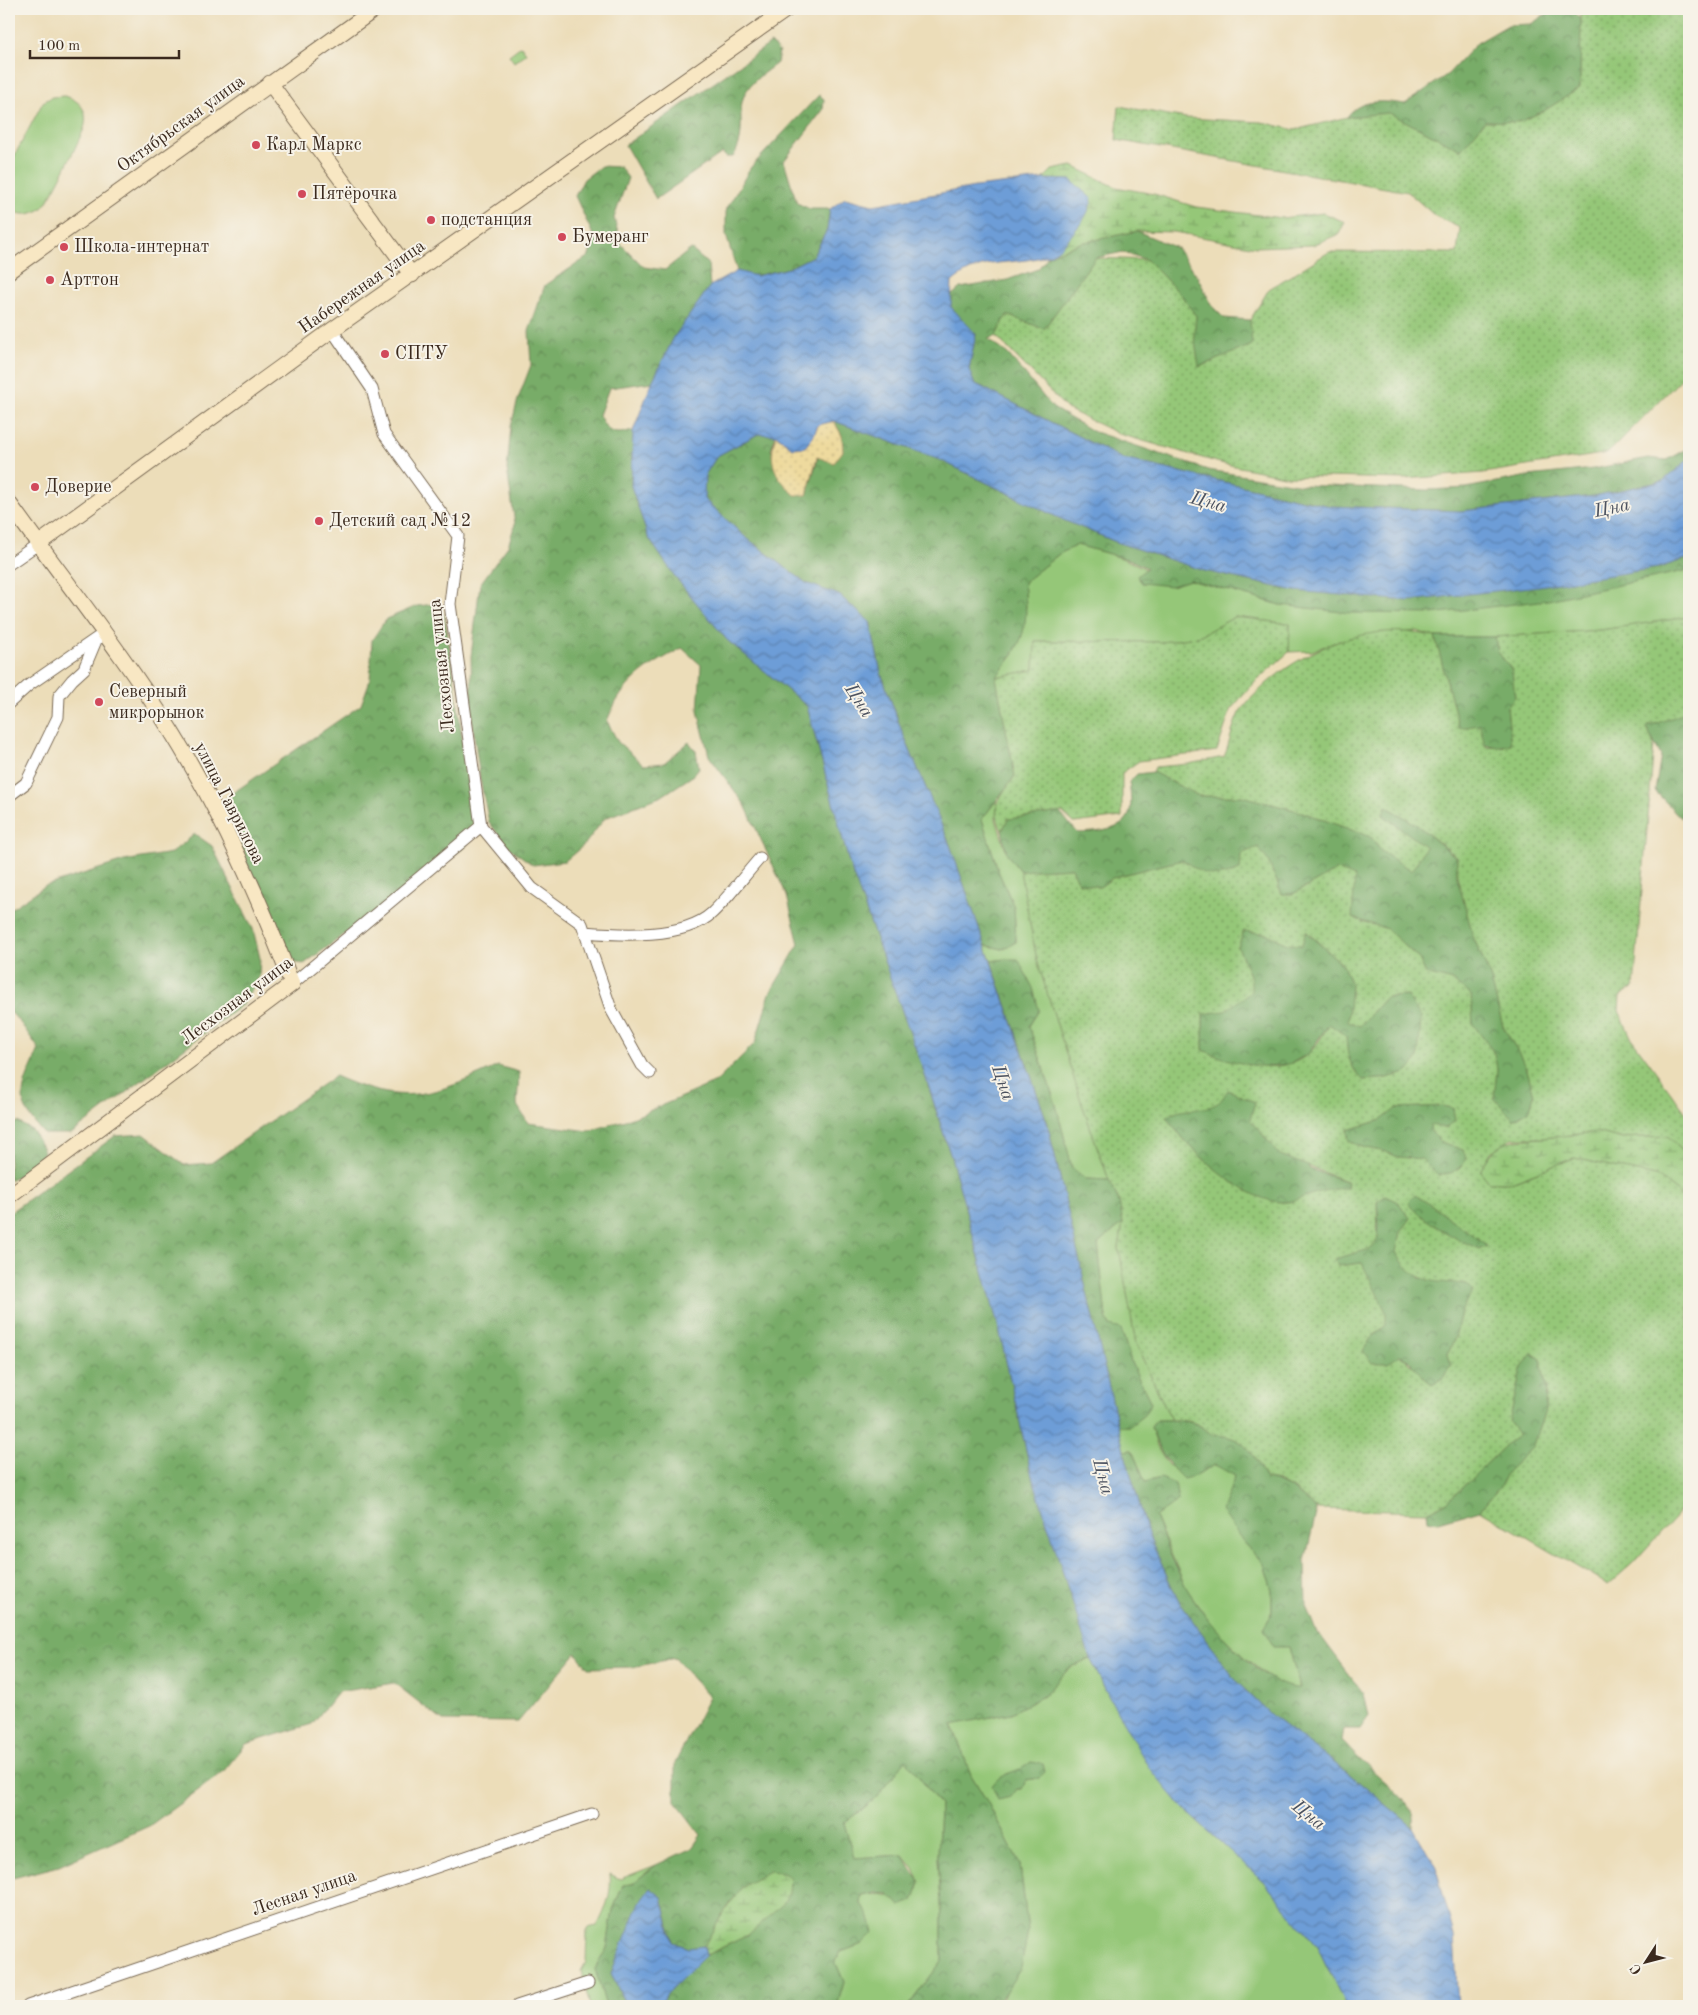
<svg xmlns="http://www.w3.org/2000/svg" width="1698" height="2015" font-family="'Old Standard TT',serif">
	<defs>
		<pattern id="forest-crowns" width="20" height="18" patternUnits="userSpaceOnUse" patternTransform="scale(1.25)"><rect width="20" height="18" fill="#78ac68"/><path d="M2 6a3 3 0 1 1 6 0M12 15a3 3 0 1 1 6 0" fill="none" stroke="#648c55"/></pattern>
		<pattern id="wetland-marsh" width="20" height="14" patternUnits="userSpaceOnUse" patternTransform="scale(1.25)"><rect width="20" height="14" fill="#95c778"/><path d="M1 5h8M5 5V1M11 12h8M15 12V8" fill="none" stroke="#7ba262"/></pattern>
		<pattern id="sand-dots" width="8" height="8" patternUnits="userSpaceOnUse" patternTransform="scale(1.25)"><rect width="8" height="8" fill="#eeda9e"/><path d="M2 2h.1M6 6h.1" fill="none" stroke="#cdbb88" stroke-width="1.8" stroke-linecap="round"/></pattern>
		<pattern id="park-crowns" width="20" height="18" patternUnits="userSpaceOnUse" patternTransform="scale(1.25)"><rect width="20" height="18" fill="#95c778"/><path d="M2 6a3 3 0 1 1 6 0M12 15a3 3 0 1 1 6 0" fill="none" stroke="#7ba262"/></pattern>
		<pattern id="garden-dots" width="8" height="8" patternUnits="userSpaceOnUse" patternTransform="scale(1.25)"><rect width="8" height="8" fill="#95c778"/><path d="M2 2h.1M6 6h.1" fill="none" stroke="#7ba262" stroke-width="1.8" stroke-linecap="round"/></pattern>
		<pattern id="water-waves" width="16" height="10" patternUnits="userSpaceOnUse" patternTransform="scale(1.25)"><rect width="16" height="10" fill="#6d9dd7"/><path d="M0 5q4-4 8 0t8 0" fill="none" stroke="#5b80ae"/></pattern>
	</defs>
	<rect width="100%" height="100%" fill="#f7f3e8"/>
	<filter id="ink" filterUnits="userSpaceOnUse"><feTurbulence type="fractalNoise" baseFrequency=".02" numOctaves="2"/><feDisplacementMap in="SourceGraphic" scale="10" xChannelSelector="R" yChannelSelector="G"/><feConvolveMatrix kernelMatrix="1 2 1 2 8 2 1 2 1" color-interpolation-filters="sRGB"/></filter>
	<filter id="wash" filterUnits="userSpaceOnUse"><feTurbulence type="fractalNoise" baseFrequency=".0096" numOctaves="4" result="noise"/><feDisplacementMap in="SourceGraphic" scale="20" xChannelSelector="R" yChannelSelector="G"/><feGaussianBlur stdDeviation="1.12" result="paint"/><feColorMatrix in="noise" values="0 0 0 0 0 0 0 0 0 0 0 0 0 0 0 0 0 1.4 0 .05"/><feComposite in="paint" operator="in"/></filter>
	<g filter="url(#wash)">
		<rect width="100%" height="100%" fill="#ecddb9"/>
		<path fill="#95c778" stroke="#68784b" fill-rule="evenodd" d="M 64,96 C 82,100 90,114 83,131 C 76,146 51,200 42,208 C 32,216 19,216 9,209 L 9,166 L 43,102 L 52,97 Z
			M 1077,545 C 1117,556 1137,560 1171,586 L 1190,580 L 1281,605 L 1548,599 L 1689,570 L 1689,617 L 1601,630 L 1495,637 L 1435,637 L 1417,631 L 1338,641 L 1312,651 L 1289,652 L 1290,624 L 1235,617 L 1197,637 L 1162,642 L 1035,641 L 1034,670 L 996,677 L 1014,654 L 1026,606 L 1024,582 L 1059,554 Z
			M 997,800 L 996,819 L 1007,854 L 1020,871 L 1037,960 L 1081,1101 L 1109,1180 L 1086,1179 L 1072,1168 L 1056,1105 L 1029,1026 L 1039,1010 L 1005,959 L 991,961 L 985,945 L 1002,949 L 1016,942 L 1014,907 L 999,873 L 982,819 Z
			M 1123,1223 L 1119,1248 L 1136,1344 L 1171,1420 L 1157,1420 L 1151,1427 L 1157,1446 L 1168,1465 L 1194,1476 L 1215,1464 L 1235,1476 L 1242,1540 L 1264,1564 L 1272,1590 L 1272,1614 L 1263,1629 L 1289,1647 L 1300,1689 L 1289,1688 L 1275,1682 L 1245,1658 L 1217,1631 L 1186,1588 L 1155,1517 L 1161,1478 L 1145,1482 L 1132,1450 L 1124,1451 L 1118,1426 L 1130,1426 L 1151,1403 L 1132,1365 L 1123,1335 L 1110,1326 L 1106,1318 L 1098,1244 Z
			M 1090,1658 L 1109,1697 L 1182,1807 L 1265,1883 L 1317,1946 L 1346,2006 L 996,2006 L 1003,1998 L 1028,1931 L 1020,1865 L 988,1803 L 971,1775 L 952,1724 L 1011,1713 L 1045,1695 L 1069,1668 ZM 1031,1762 L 1044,1772 L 1039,1778 L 1026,1780 L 1022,1789 L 1017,1789 L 1024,1768 Z
			M 906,1759 L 940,1805 L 938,1857 L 942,1919 L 942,1961 L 908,2006 L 837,2006 L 844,1982 L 835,1961 L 841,1952 L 862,1944 L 870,1917 L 861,1904 L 862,1896 C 881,1892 894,1896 913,1901 L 920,1882 L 914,1868 L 903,1855 L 854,1858 L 844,1823 L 875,1799 Z
			M 656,1865 L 632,1884 L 623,1885 L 613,1910 L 607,1948 L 595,1969 L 606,2006 L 590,2006 L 581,1971 L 586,1962 L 587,1928 L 597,1926 C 606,1910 612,1892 610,1874 L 620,1879 Z"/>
		<path fill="url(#forest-crowns)" stroke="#5a6b43" d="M 1554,9 L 1572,9 L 1581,20 L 1580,88 L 1544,111 L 1519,122 L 1485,121 L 1461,150 L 1389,113 L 1347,117 C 1360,98 1384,101 1405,104 L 1448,74 L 1477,43 L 1508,25 L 1531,24 Z
			M 771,43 L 779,52 L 777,63 C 766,72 750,81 744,96 C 736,115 748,133 733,157 L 726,157 L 722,153 L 656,199 L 625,145 Z
			M 819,95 L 824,99 L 823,110 L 784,161 L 797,203 L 810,209 L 830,209 L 827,230 L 813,256 L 789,268 L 755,276 L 737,271 L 726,235 L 726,210 L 751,167 Z
			M 601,166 L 620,167 L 628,178 L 614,218 L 621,244 L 644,267 L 665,270 L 691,249 L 708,264 L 710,286 L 674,337 L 652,382 L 609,388 L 599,415 C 608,434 613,435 633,431 L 631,486 L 648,537 L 676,578 L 727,640 L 807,706 L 850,866 L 923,1069 L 952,1160 L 998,1325 L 1031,1472 L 1090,1658 L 1069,1668 L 1045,1695 L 1011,1713 L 952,1725 L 971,1775 L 988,1803 L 1020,1865 L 1028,1931 L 1021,1968 L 996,2006 L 908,2006 L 942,1961 L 942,1919 L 938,1857 L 940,1805 L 906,1760 L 875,1799 L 844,1823 L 854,1858 L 903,1855 L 920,1882 L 913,1901 L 900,1906 L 889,1894 L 876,1893 L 862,1896 L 861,1904 L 870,1917 L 874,1932 L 862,1944 L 841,1952 L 835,1961 L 844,1982 L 837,2006 L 661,2006 L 664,1997 L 706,1955 L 748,1935 L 742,1887 L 722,1915 L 704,1946 L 688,1948 L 673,1942 L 662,1897 L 650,1888 L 611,1973 L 626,2006 L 606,2006 L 595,1969 L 607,1948 L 613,1910 L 623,1885 L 632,1884 L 656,1865 L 692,1848 L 701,1835 L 675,1801 L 675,1763 L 709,1697 L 675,1658 L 634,1667 L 588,1668 L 576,1653 L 518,1722 L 443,1721 L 394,1683 L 338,1692 L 312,1724 L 246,1744 L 222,1773 L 149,1826 L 59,1866 L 9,1879 L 9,1213 L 115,1136 L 144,1134 L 184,1165 L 211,1163 L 335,1076 C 404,1107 433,1096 498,1066 L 519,1072 L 517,1105 L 528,1123 L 589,1131 L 635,1117 L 716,1082 L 755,1043 L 770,993 L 799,944 L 787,896 L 745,805 L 709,756 L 698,711 L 701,665 L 682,648 C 645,668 623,681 607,721 L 618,742 L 644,765 L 664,763 L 689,742 L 696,751 L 699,768 L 691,777 L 662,796 L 605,818 L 585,844 L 565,861 L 533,865 L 507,846 L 489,822 L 480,779 L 472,719 L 471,656 L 480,584 L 508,546 L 515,524 L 507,469 L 511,426 L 518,399 L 531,365 L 529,331 L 545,285 L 589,256 L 594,237 L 575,196 L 584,179 Z
			M 1137,231 L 1177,248 L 1197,276 L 1213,307 L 1224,318 L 1250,320 L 1253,345 L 1198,367 L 1194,335 L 1196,316 L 1181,295 L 1147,260 L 1123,252 L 1095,258 L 1044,329 L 1007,315 L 996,336 L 988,339 L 1008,354 L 1053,408 L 1092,431 L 1208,470 L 1303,485 L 1428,490 L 1466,488 L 1528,476 L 1593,469 L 1648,458 L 1667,460 L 1689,448 L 1689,459 L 1663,481 L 1594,496 L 1461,511 L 1330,506 L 1123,459 L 974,383 L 969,369 L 976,335 L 951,307 L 951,296 L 960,288 L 1007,280 L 1038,269 L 1049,255 L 1080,243 Z
			M 834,421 L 940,460 L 1061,519 L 1116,542 L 1205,571 L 1295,591 L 1658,568 L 1689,558 L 1689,570 L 1548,600 L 1431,614 L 1350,613 L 1281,605 L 1190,580 L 1171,586 L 1142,583 L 1137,576 L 1147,568 L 1131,560 L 1077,545 L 1059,554 L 1024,582 C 1029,628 1025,641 996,677 L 1015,776 L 982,819 L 999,873 L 1014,907 L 1016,942 L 1002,949 L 985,945 L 950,845 L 901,729 L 881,673 L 870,622 L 839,595 L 806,583 L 744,536 L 704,499 L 705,475 L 717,456 L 758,434 L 776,435 L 771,450 L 807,495 L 818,457 L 842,436 Z
			M 436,604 L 444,615 L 450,648 L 474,825 L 466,846 L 304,964 L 291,962 L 281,934 L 219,806 L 227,797 L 361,705 L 370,680 L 372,640 L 386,619 L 417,606 Z
			M 1435,637 L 1495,637 L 1498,652 L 1512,670 L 1515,698 L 1507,706 L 1511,744 C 1489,751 1476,740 1459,728 Z
			M 1689,708 L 1689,826 L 1655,791 L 1661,756 L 1646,727 L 1687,712 Z
			M 1153,772 L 1199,796 L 1242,796 L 1302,812 L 1371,837 L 1381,851 L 1425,847 L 1383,815 L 1386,806 L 1417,825 L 1457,858 L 1457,876 L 1473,936 L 1490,976 L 1503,1026 L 1526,1066 L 1534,1095 L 1530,1110 L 1513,1120 L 1494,1098 L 1497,1069 L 1494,1053 L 1473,1024 L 1471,995 L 1452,981 L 1426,974 L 1419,959 L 1387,929 L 1352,918 L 1337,870 L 1293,894 L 1282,894 L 1268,861 L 1226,875 L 1205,876 L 1183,860 L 1114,877 L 1100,887 L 1079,883 L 1072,868 L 1020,871 L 1007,854 L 1002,831 L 1008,819 L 1059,812 L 1078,833 C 1094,832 1126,832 1130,811 C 1132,802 1130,791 1129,782 L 1137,774 Z
			M 195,834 L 212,846 L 253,929 L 260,958 L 259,977 L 243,1004 L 71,1134 L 44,1134 C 11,1098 23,1089 39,1049 L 22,1025 L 9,1010 L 9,910 L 45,886 L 124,861 L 171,853 Z
			M 1244,931 L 1268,934 L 1287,944 L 1302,945 L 1305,931 L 1343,965 L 1351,985 L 1349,1022 L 1369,1016 L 1386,997 L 1407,996 L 1421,1017 L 1419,1058 L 1407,1073 L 1382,1079 L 1363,1080 C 1349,1067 1347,1054 1346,1036 L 1329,1024 L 1308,1054 L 1290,1064 L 1256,1067 L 1226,1061 L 1203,1050 L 1203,1013 L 1225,1011 L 1251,978 L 1238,947 Z
			M 1005,959 L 1018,959 L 1033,988 L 1039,1010 L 1029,1026 L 1056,1105 L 1072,1168 L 1086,1179 L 1109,1180 L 1119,1201 L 1123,1223 L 1098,1244 L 1106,1318 L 1110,1326 L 1121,1329 L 1132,1365 L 1151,1403 L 1144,1415 L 1130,1426 L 1118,1426 L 1047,1122 L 991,961 Z
			M 1228,1090 L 1255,1102 L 1310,1169 L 1348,1182 L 1347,1189 C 1323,1189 1308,1199 1287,1202 C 1246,1206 1188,1148 1166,1117 L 1177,1110 L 1192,1110 Z
			M 1442,1106 L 1453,1108 L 1455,1121 L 1445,1128 L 1441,1142 L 1463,1150 L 1467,1160 C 1459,1170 1451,1175 1438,1175 L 1421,1159 L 1398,1157 L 1386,1152 L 1362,1147 L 1349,1141 L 1347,1130 L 1381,1120 L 1396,1108 Z
			M 18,1122 L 33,1131 L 44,1151 C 39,1165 23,1174 9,1180 L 9,1125 Z
			M 1415,1195 L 1425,1201 L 1487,1245 L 1479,1249 C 1458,1240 1420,1221 1408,1202 Z
			M 1385,1196 L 1398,1202 L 1410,1218 L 1400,1232 L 1419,1278 L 1468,1284 L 1473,1290 L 1461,1312 L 1455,1338 L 1448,1354 L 1451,1365 L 1443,1378 L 1432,1384 L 1419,1375 L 1411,1361 L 1400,1356 L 1388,1363 L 1372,1364 L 1363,1351 L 1371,1338 L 1386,1325 L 1362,1263 L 1337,1266 L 1335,1258 C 1379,1247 1382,1249 1377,1202 Z
			M 1531,1353 L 1541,1359 L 1546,1387 L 1545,1411 L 1532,1448 L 1507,1472 L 1500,1487 L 1480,1510 L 1438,1522 L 1428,1520 L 1427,1512 L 1447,1502 L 1509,1442 L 1519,1435 L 1509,1422 L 1521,1369 Z
			M 1157,1420 C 1179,1420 1196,1419 1212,1435 C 1245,1435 1252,1452 1266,1479 C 1288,1483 1301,1495 1317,1509 L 1305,1561 L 1306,1606 L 1314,1627 L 1364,1694 L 1369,1716 L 1360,1729 L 1344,1729 L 1342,1740 C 1360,1765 1398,1786 1411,1811 C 1414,1816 1413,1822 1413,1827 L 1349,1774 L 1273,1717 L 1237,1682 L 1178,1600 L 1149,1537 L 1124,1451 L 1132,1450 L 1145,1482 L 1161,1478 L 1175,1484 L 1178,1500 L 1155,1517 C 1165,1541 1174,1565 1186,1587 C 1204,1618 1263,1690 1300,1688 L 1289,1647 L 1274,1647 L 1263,1629 L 1272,1614 L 1272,1590 L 1264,1564 L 1242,1540 L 1222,1511 L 1235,1476 L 1215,1465 L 1194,1476 L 1183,1479 C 1166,1463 1158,1448 1151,1427 Z
			M 1031,1762 L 1043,1764 L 1045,1772 L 1039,1778 L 1026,1780 L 1022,1789 L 1017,1789 L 1011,1797 L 998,1800 L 992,1786 C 1002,1770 1018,1774 1031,1762 Z"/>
		<path fill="url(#wetland-marsh)" stroke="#68784b" d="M 1072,166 L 1116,187 L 1154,194 L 1196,207 L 1282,218 L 1323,213 L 1345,222 L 1339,234 L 1313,245 L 1256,247 L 1174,232 L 1137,231 L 1080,243 L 1049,255 L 1066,242 L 1071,180 L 1043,179 L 1052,170 Z
			M 1597,1132 L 1619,1138 L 1668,1136 L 1689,1158 L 1689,1208 L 1674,1188 L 1655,1176 L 1574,1158 L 1511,1182 L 1489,1182 L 1480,1171 C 1500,1136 1507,1141 1543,1138 C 1561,1137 1579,1133 1597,1132 Z
			M 769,1871 L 781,1872 L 790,1877 L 789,1892 L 784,1903 L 748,1935 L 706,1955 L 704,1946 L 722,1915 L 742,1887 Z"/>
		<path fill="url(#sand-dots)" stroke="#94825e" d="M 834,421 L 842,436 L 843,451 L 834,463 L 817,457 L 807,495 L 795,495 C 775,476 767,463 776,435 L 792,448 L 813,437 L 818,425 Z"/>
		<path fill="url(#park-crowns)" stroke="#68784b" d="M 521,46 L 526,53 L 514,62 L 509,55 Z"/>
		<path fill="url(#garden-dots)" stroke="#68784b" fill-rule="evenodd" d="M 1579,9 L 1689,9 L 1689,371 L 1608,453 L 1483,473 L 1404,479 L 1284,476 L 1220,463 L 1119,434 L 1067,409 L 996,336 L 1007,315 L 1044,329 L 1095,258 L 1147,260 L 1181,295 L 1196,316 L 1194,335 L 1199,367 L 1252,345 L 1250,320 L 1269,289 L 1329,252 L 1457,253 L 1460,228 L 1435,216 L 1408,192 L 1116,140 L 1119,106 L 1186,118 L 1262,122 L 1295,130 L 1347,117 L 1389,113 L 1461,150 L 1485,121 L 1519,122 L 1544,111 L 1580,88 L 1581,20 Z
			M 1235,617 L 1290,624 L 1289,652 L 1258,679 L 1231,709 L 1217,751 L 1139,761 L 1122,773 L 1122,817 L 1074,823 L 1062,812 L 1008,819 L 1002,831 C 990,805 1000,797 1015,776 L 996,677 L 1034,670 L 1035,641 L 1162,642 L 1197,637 Z
			M 1689,617 L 1688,712 L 1646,727 L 1654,744 L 1634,987 L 1620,996 L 1619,1011 L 1632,1039 L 1689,1117 L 1689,1158 L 1668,1136 L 1619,1138 L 1597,1132 L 1543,1138 L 1512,1138 L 1491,1152 L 1480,1171 L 1489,1182 L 1512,1182 L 1574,1158 L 1655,1176 L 1674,1188 L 1689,1208 L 1689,1501 L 1633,1563 L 1608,1585 L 1480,1510 L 1500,1487 L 1507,1472 L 1532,1448 L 1545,1411 L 1546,1387 L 1541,1359 L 1532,1353 L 1521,1369 L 1509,1422 L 1519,1435 L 1509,1442 L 1447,1502 L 1427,1512 L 1317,1509 L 1295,1490 L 1278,1481 L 1266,1479 C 1252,1452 1245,1435 1212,1435 C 1200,1423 1188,1419 1171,1420 L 1136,1344 L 1119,1248 L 1123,1223 L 1119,1201 L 1109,1180 L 1081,1101 L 1037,960 L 1020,871 L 1072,868 L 1079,883 L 1100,887 L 1114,877 L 1183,860 C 1205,876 1213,880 1240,870 L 1241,854 L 1258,847 L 1268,861 L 1282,894 L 1293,894 L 1337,870 L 1355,877 L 1352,918 L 1387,929 L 1419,959 L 1426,974 L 1452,981 L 1471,995 L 1473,1024 L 1494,1053 L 1497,1069 L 1494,1098 L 1514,1120 L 1530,1110 L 1534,1095 L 1526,1066 L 1503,1026 L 1490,976 L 1473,936 L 1457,876 L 1457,857 L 1417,825 L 1386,806 L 1383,815 L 1426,847 L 1412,871 L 1381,851 L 1371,837 L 1349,829 L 1302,812 L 1242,796 L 1199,796 L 1153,772 L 1155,767 L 1188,764 L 1224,757 C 1230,743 1232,727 1239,713 C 1245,703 1257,693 1265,685 C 1310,645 1376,620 1435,637 L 1459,728 L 1480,725 L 1485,746 L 1501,747 L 1511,744 L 1507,706 L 1515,697 L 1512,670 L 1498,652 L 1495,637 L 1601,630 ZM 1244,931 L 1268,934 L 1287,944 L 1302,945 L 1306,931 L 1343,965 L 1351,985 L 1348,1022 L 1360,1026 L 1386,997 L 1407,996 L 1421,1017 L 1418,1058 L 1407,1073 L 1382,1079 L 1363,1080 C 1349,1067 1347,1054 1346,1036 L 1329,1024 C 1323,1034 1318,1045 1309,1053 C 1283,1078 1231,1063 1203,1050 L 1203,1014 L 1225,1011 L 1251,992 L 1251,978 L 1238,947 ZM 1228,1090 L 1255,1102 L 1250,1120 L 1280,1155 L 1348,1182 L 1347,1188 C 1335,1189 1325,1190 1313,1194 C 1305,1196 1296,1201 1288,1202 C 1247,1206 1187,1148 1166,1117 C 1182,1106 1202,1113 1218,1103 C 1222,1100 1225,1094 1228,1090 ZM 1442,1106 L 1453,1108 L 1455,1121 L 1445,1128 L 1430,1125 L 1431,1132 L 1441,1142 L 1463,1150 L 1467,1159 C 1459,1170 1451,1175 1438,1175 L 1422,1159 L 1398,1157 L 1386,1152 L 1362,1147 L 1349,1141 L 1347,1130 L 1381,1120 L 1397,1108 ZM 1415,1195 L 1425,1201 L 1487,1245 L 1479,1249 C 1458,1240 1420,1220 1408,1202 ZM 1385,1196 L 1398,1202 L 1410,1218 L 1400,1232 L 1396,1252 C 1415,1285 1432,1281 1467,1284 L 1473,1290 L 1461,1312 L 1455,1338 L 1448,1354 L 1451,1365 L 1443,1378 L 1432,1384 C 1418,1375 1415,1362 1399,1356 L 1388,1363 L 1372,1363 L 1363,1351 L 1371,1338 L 1386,1325 L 1386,1312 L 1362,1263 L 1338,1266 L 1335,1259 L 1370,1249 L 1378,1239 L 1377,1202 Z"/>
		<path fill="url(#water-waves)" stroke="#54647a" d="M 1043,179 L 1071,180 L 1092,199 C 1089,213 1083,221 1074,232 C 1068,240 1058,252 1048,255 C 1013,267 984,255 952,282 L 951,307 L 976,334 L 969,369 L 974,383 L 1123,459 L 1330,506 L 1461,511 L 1594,496 L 1663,481 L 1689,459 L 1689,558 L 1658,568 L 1539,586 L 1409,601 L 1295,591 L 1205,571 L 1116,542 L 1061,519 L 940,460 L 834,421 L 818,425 L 813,437 L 805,447 L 792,448 L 776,435 L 758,434 L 717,456 L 705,475 L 704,499 L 744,536 L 806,583 L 839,595 L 870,622 L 881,673 L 901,729 L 950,845 L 1047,1122 L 1124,1451 L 1149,1537 L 1178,1600 L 1237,1682 L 1273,1717 L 1349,1774 L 1413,1827 L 1436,1868 L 1454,1935 L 1458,2006 L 1346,2006 L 1317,1946 L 1265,1883 L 1182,1807 L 1148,1766 L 1109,1697 L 1090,1658 L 1031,1472 L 998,1325 L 952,1160 L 923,1069 L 850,866 L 807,706 L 727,640 L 676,578 L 648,537 L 631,486 L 633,431 L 652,382 L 674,337 L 710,286 L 737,271 L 756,276 L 789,268 L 813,256 L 827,230 L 830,209 L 845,198 L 873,205 L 975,187 Z
			M 650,1888 L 662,1897 L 673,1942 L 688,1948 L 704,1946 L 706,1955 L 664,1997 L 661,2006 L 626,2006 L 611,1973 L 640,1902 Z"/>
	</g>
	<g filter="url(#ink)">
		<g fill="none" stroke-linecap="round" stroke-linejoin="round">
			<g stroke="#796954" stroke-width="13">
				<path id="street" d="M 332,330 L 372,389 L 384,434 L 458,536 L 450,604 L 481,826 L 532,888 L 582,924 L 611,1009 L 642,1065 L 650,1073
					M 9,564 L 38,544
					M 9,703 L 29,685 L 97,638
					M 9,796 L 26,783 L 58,717 L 59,696 L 72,680 L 84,669 L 97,638
					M 585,932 C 620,935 684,939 712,913 C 729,897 744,876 760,858
					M 292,984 L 481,826
					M 28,2006 L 592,1814
					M 517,2006 L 588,1983"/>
			</g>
			<g stroke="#796954" stroke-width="17">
				<path id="secondary" d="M 270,83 L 412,275
					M 9,271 L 375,9
					M 9,503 C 63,579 122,652 171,731 C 220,810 259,897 292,984 L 9,1196
					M 38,544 L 332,330 L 787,9"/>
			</g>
			<use href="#street" stroke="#fff" stroke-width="11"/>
			<use href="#secondary" stroke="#f8e7c3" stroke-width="15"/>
		</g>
	</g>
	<g fill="#d1495b" stroke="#f7f3e8" stroke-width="2">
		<circle cx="256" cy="145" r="5"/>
		<circle cx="302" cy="194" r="5"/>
		<circle cx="431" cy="220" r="5"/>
		<circle cx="562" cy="237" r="5"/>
		<circle cx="64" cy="247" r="5"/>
		<circle cx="50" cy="280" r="5"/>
		<circle cx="385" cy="354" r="5"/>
		<circle cx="35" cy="487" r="5"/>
		<circle cx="319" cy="521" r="5"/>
		<circle cx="99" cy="702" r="5"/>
	</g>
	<g text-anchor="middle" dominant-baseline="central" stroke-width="4" stroke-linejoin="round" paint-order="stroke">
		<g font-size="18" fill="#3b2a1e" stroke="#f7f3e8">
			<text transform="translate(181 124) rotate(-36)">Октябрьская улица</text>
			<text transform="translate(362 287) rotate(-35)">Набережная улица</text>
			<text transform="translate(442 666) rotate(-96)">Лесхозная улица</text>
			<text transform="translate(229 803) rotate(63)">улица Гаврилова</text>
			<text transform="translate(237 1001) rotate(-37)">Лесхозная улица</text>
			<text transform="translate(304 1893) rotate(-19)">Лесная улица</text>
		</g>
		<g font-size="18" fill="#3b2a1e" stroke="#f7f3e8" text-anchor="start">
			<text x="266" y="145">Карл Маркс</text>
			<text x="312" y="194">Пятёрочка</text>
			<text x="441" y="220">подстанция</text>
			<text x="572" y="237">Бумеранг</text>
			<text x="74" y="247">Школа-интернат</text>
			<text x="60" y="280">Арттон</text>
			<text x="395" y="354">СПТУ</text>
			<text x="45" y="487">Доверие</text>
			<text x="329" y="521">Детский сад №12</text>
			<text x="109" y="692">Северный<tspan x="109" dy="21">микрорынок</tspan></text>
		</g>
		<g font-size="19" font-style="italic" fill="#4c525f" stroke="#f7f3e8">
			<text transform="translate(1208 503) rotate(15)">Цна</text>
			<text transform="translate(1612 509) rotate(-12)">Цна</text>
			<text transform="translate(858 701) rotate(57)">Цна</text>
			<text transform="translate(1002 1083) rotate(71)">Цна</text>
			<text transform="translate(1102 1477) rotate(75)">Цна</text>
			<text transform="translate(1308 1816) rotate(39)">Цна</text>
		</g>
	</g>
	<rect width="1698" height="2015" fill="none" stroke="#f7f3e8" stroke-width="30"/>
	<g transform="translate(1646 1962) rotate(234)" stroke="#f7f3e8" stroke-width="4" paint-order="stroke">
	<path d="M0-4L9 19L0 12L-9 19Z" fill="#3b2a1e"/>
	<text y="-8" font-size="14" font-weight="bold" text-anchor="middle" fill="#3b2a1e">С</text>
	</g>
	<path d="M30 50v8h149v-8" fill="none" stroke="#3b2a1e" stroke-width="2.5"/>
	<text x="38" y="50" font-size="15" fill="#3b2a1e" stroke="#f7f3e8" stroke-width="4" paint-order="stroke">100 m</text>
</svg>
